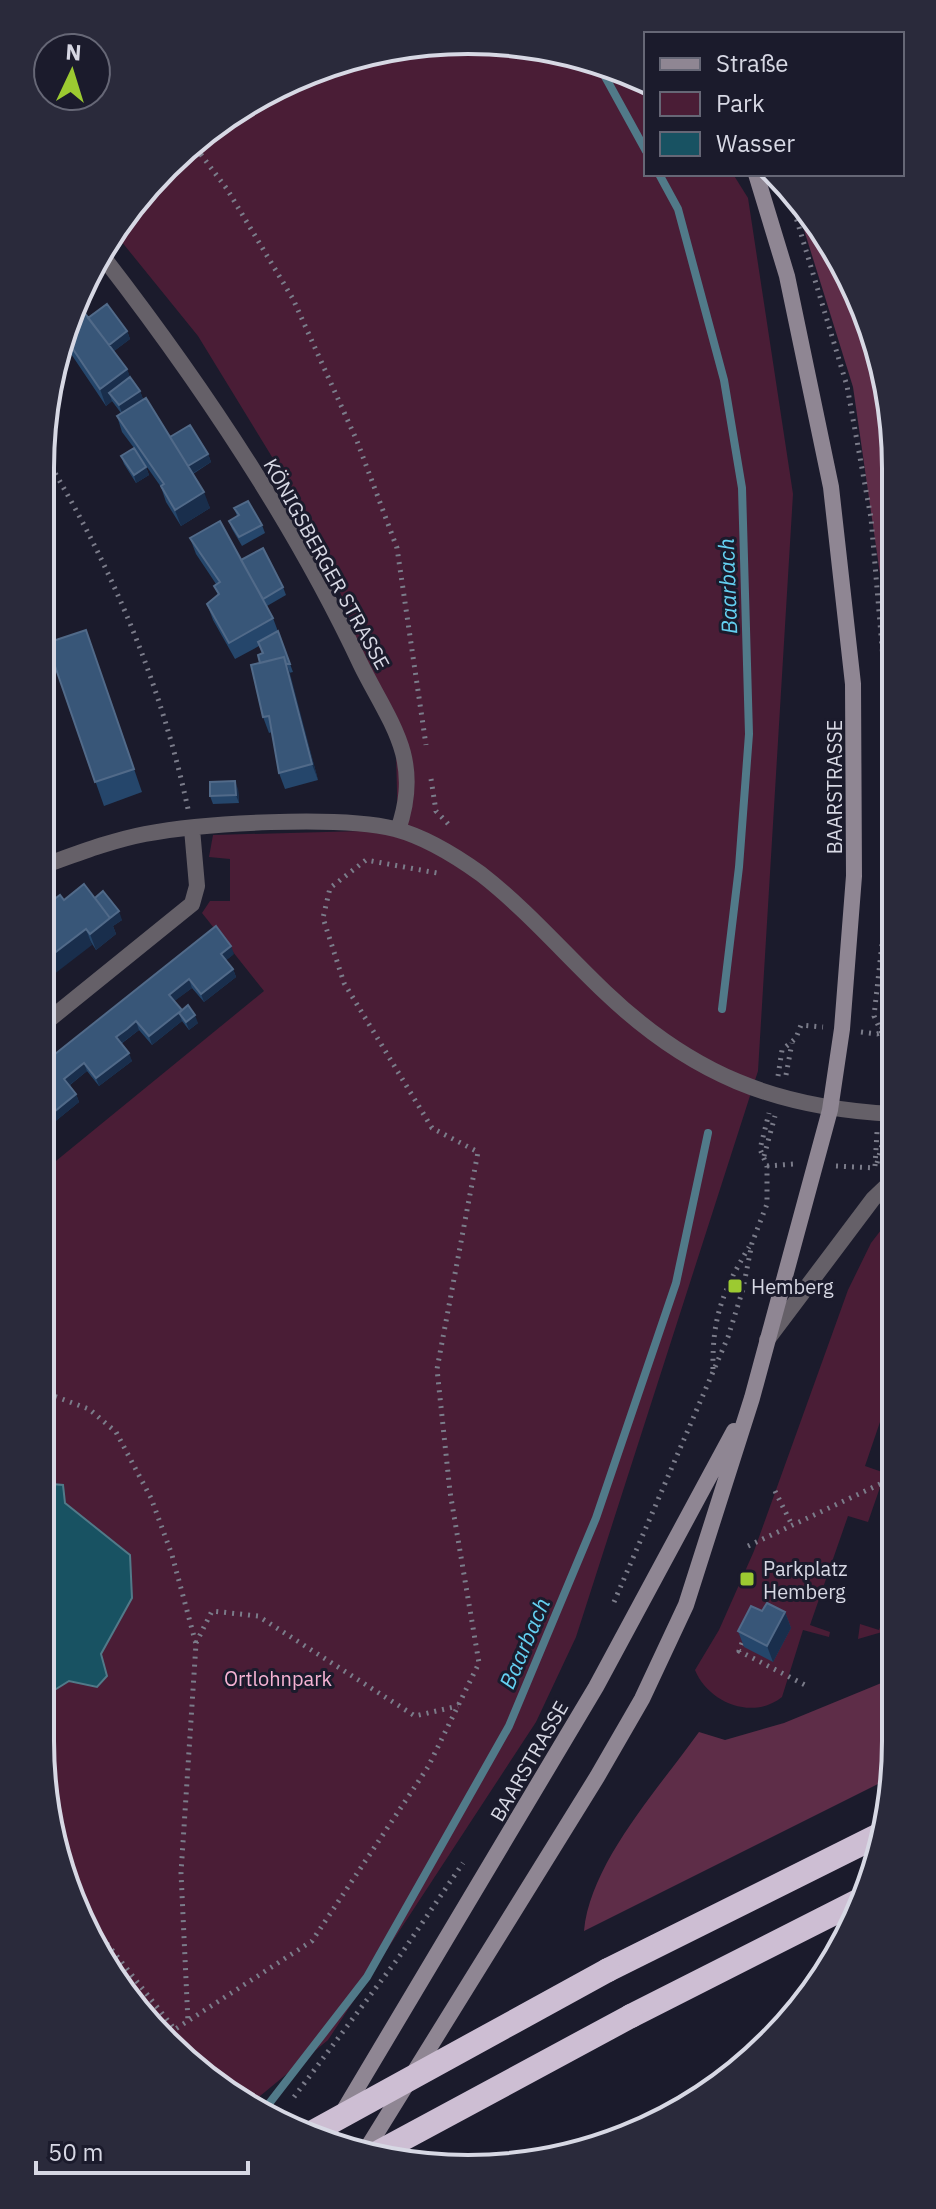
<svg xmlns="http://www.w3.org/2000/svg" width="936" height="2209" font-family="'IBM Plex Sans',sans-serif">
	<rect width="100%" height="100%" fill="#1b1b2c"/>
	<path fill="#4a1d36" d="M 440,41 L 605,63 L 646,83 L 646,174 L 733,174 L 748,198 L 793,494 L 758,1071 L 576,1637 L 536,1722 L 328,2040 L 248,2106 L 146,2023 L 63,1879 L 40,1741 L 40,1174 L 264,991 L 202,913 L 210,901 L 230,901 L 230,859 L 209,857 L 213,835 L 398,830 L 396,753 L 321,537 L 198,336 L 117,236 L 146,186 L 278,84 Z
		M 895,1212 L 895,1378 L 865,1466 L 885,1473 L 868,1522 L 848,1516 L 810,1625 L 830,1632 L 829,1637 L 803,1630 L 782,1697 C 752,1721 708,1702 695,1670 L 719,1630 L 754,1551 L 848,1290 L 871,1243 Z
		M 896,1583 L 896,1628 L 858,1639 L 860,1624 L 879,1630 Z"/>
	<path fill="#5e2d48" d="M 791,188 L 863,304 L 892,412 L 893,664 L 853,387 Z
		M 896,1677 L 896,1741 L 890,1778 L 584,1931 C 590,1863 659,1788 699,1732 L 725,1740 L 784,1723 Z"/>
	<path fill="#185262" stroke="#517a89" stroke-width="2" d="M 40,1483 L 63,1485 L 65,1503 L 130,1555 L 132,1598 L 101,1654 L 107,1676 L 97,1687 L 69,1681 L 40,1699 Z"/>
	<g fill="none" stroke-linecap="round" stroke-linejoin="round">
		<path stroke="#517a89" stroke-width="8" d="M 597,62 L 646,151
			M 659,174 L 678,209 L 724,380 L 742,488 L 749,734 L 739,867 L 722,1009
			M 261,2114 L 367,1977 L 509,1726 L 596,1518 L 676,1283 L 708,1133"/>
		<path stroke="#7b7c8a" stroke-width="5" stroke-dasharray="2 6" stroke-linecap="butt" d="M 196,148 L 227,189 L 293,299 L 357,441 L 397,548 L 426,745
			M 785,181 L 847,386 L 871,518 L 890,740 L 890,872 L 874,1016 L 894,1060
			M 43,453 C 110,562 161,683 188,809
			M 431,779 L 436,811 L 451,827
			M 882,1029 L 894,934
			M 861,1032 L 877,1034 L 894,1028
			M 786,1075 L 792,1043
			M 778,1076 L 782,1050 L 796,1038 L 801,1025 L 823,1027
			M 890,1093 L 894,1062
			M 883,1095 L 891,1050
			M 764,1156 L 775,1116
			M 877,1163 L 885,1134
			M 767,1166 L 794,1164
			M 836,1166 L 876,1168
			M 875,1166 L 877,1132
			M 713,1369 C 712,1317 723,1291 749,1247
			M 40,1391 L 89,1409 L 116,1432 L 151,1498 L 172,1555 L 196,1644 L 181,1873 L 188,2022
			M 775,1491 L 792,1525
			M 748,1546 L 895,1477
			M 614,1602 L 728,1337 L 743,1289 L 752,1243 L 767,1204 L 767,1166 L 760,1149 L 769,1113
			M 196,1643 L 212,1611 L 258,1616 L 415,1716 L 458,1706
			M 742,1643 L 739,1651 L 807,1686
			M 82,1912 L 176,2031
			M 163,2037 L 312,1941 L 428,1767 L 479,1663 L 450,1492 L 437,1369 L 478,1152 L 432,1128 L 344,983 L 323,918 L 330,888 L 366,860 L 437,873
			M 294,2097 L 399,1957 L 463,1863"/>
		<path stroke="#656068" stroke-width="16" d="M 104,258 C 202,385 293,520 361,665 C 374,692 395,723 403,753 C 410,780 407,804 398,830
			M 40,867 C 74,855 109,841 145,834 C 203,823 338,815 395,829 C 425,837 456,856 481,874 C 526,909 563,952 605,992 C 691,1074 775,1108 894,1114
			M 40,1027 L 192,904 L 197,886 L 192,829
			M 767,1340 L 873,1199 L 894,1179"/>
		<path stroke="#8f8693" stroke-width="16" d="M 341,2115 L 596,1687 L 734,1431
			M 366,2150 L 597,1777 L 642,1699 L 686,1605 L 752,1398 L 830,1110 L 842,1029 L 854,876 L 853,684 L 831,487 L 787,276 L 756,174"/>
		<path stroke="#cdbed3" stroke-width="24" d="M 608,1970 L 881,1834
			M 631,2016 L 862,1899"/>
		<path stroke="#cdbed3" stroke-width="24" d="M 313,2132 L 608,1970
			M 377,2153 L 631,2016"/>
	</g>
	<path fill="#25466b" d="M 88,318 L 127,331 L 130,339 L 114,351 L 127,369 L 130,378 L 140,391 L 143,399 L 170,437 L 208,454 L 211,462 L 193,474 L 210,508 L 181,526 L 166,502 L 161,487 L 140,457 L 146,467 L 149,475 L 136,483 L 124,464 L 121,456 L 134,448 L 122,432 L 117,416 L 121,413 L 112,401 L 106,406 L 61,339 L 63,331 Z
		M 234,508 L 262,525 L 265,533 L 242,546 L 232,529 L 229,521 L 237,516 Z
		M 190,538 L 241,560 L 283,587 L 286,595 L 267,606 L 273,618 L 293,672 L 289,673 L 318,780 L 285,789 L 279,773 L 272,732 L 269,733 L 263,717 L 260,663 L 262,653 L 259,646 L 235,659 L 213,620 L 207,604 L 218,595 L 214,586 L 216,584 L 196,554 Z
		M 40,621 L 45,635 L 40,636 Z
		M 86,630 L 142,792 L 104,806 L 47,643 Z
		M 238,789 L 239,803 L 213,804 L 210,796 Z
		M 95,898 L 122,920 L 113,926 L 116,934 L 96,950 L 64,900 Z
		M 234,954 L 226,960 L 233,969 L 236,977 L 204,1002 L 192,988 L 174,1001 L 182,1010 L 198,1023 L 189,1030 L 182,1021 L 152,1045 L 139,1030 L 121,1044 L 132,1061 L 99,1086 L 87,1071 L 70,1085 L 76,1094 L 79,1102 L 47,1128 L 40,1119 L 40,1066 Z
		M 762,1611 L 785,1612 L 791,1628 L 773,1662 L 744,1647 L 738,1631 Z"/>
	<path fill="#192e4c" d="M 127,331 L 130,339 L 110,354 L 107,346 Z
		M 127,369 L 133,385 L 109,393 L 112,401 L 106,406 L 100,389 Z
		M 140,391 L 143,399 L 122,413 L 119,405 Z
		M 208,454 L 211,462 L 190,475 L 187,467 Z
		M 146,467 L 149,475 L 136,483 L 134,475 Z
		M 204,492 L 210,508 L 181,526 L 175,510 Z
		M 284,657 L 290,673 L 318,780 L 312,764 Z
		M 235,781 L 238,789 L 239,803 L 236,795 Z
		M 119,911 L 122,920 L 113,926 L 116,934 L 96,950 L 90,934 Z
		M 86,929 L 92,945 L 40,985 L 40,964 Z
		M 231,946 L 234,954 L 224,962 L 221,954 Z
		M 233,969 L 236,977 L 204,1002 L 201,994 Z
		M 189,979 L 192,988 L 172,1003 L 169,995 Z
		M 182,1010 L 179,1013 L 182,1021 L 152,1045 L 149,1036 Z
		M 195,1015 L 198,1023 L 189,1030 L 186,1022 Z
		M 136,1021 L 139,1030 L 119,1045 L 116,1037 Z
		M 129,1053 L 132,1061 L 99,1086 L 96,1078 Z
		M 84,1063 L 87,1071 L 67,1087 L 64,1079 Z
		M 76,1094 L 79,1102 L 47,1128 L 44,1120 Z
		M 785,1612 L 791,1628 L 773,1662 L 767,1646 Z"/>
	<path fill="#385678" stroke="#516a89" stroke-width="2" d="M 78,304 L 127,369 L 100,389 L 62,333 Z
		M 107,304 L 127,331 L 109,345 L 88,318 Z
		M 130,377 L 140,391 L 119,405 L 109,393 Z
		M 146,398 L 204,492 L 175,510 L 161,486 L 164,484 L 117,416 Z
		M 190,425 L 208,454 L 188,466 L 170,437 Z
		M 134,448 L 146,467 L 134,475 L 121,456 Z
		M 248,501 L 262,525 L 239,537 L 229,521 L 239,515 L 234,508 Z
		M 220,521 L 273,618 L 229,643 L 207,604 L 219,594 L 214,586 L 220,582 L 190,538 Z
		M 263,548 L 283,587 L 263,599 L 241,560 Z
		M 86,630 L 134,769 L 95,782 L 47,643 Z
		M 278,631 L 290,664 L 286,664 L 284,657 L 260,663 L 258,655 L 263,653 L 258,642 Z
		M 284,657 L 312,764 L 279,773 L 269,716 L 263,717 L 251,665 Z
		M 235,781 L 236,795 L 210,796 L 210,782 Z
		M 84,884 L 110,918 L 90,934 L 86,929 L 40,964 L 40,910 L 60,895 L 64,900 Z
		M 103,891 L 119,911 L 110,918 L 95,898 Z
		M 216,926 L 231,946 L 221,954 L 233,969 L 201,994 L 189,979 L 169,995 L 182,1010 L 149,1036 L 136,1021 L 127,1029 L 116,1037 L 129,1053 L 96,1078 L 84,1063 L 64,1079 L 76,1094 L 44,1120 L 40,1115 L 40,1066 Z
		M 188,1005 L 195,1015 L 186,1022 L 179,1013 Z
		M 767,1603 L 785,1612 L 767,1646 L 738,1631 L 751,1606 L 762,1611 Z"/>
	<g fill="#9cca31" stroke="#1b1b2c" stroke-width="3">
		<rect x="727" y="1278" width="16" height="16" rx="4"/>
		<rect x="739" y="1571" width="16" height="16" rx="4"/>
	</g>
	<g text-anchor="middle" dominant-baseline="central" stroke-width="6" stroke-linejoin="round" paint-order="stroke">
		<g font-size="20" fill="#d7d8e4" stroke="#1b1b2c">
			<text transform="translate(327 564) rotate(61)">KÖNIGSBERGER STRASSE</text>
			<text transform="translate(834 787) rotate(-90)">BAARSTRASSE</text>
			<text transform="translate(529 1761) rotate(-60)">BAARSTRASSE</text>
		</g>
		<g font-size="20" fill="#d7d8e4" stroke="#1b1b2c" text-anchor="start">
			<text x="751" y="1286">Hemberg</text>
			<text x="763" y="1568">Parkplatz<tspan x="763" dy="23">Hemberg</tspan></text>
		</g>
		<g font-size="20" fill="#f6b3d4" stroke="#1b1b2c">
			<text x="278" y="1678">Ortlohnpark</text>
		</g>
		<g font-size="22" font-style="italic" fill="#64d0f1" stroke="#1b1b2c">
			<text transform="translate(727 586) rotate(-92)">Baarbach</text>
			<text transform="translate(524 1643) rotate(-67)">Baarbach</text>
		</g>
	</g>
	<path d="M0 0H936V2209H0ZM468 54H468A414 414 0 0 1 882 468V1741A414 414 0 0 1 468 2155H468A414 414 0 0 1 54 1741V468A414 414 0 0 1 468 54Z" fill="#2a2a3b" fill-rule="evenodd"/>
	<path fill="none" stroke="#d7d8e4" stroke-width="4" d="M468 54H468A414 414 0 0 1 882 468V1741A414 414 0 0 1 468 2155H468A414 414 0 0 1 54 1741V468A414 414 0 0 1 468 54Z"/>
	<rect x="644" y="32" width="260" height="144" fill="#1b1b2c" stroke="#666776" stroke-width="2"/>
	<rect x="660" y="58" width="40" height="12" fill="#8f8693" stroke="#666776" stroke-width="2"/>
	<text x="716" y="72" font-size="24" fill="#d7d8e4">Straße</text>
	<rect x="660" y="92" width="40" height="24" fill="#4a1d36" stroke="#666776" stroke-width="2"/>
	<text x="716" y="112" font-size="24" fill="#d7d8e4">Park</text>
	<rect x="660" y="132" width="40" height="24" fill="#185262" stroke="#666776" stroke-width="2"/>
	<text x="716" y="152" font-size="24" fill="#d7d8e4">Wasser</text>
	<g transform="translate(72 72) rotate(4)"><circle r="38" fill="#1b1b2c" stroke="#666776" stroke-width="2"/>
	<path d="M0-6L14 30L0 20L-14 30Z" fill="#9cca31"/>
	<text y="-12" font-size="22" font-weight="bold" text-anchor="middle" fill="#d7d8e4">N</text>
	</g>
	<path d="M36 2161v12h212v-12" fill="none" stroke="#d7d8e4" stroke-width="4"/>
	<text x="48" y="2161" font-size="24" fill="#d7d8e4" stroke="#1b1b2c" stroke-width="6" paint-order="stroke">50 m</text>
</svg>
